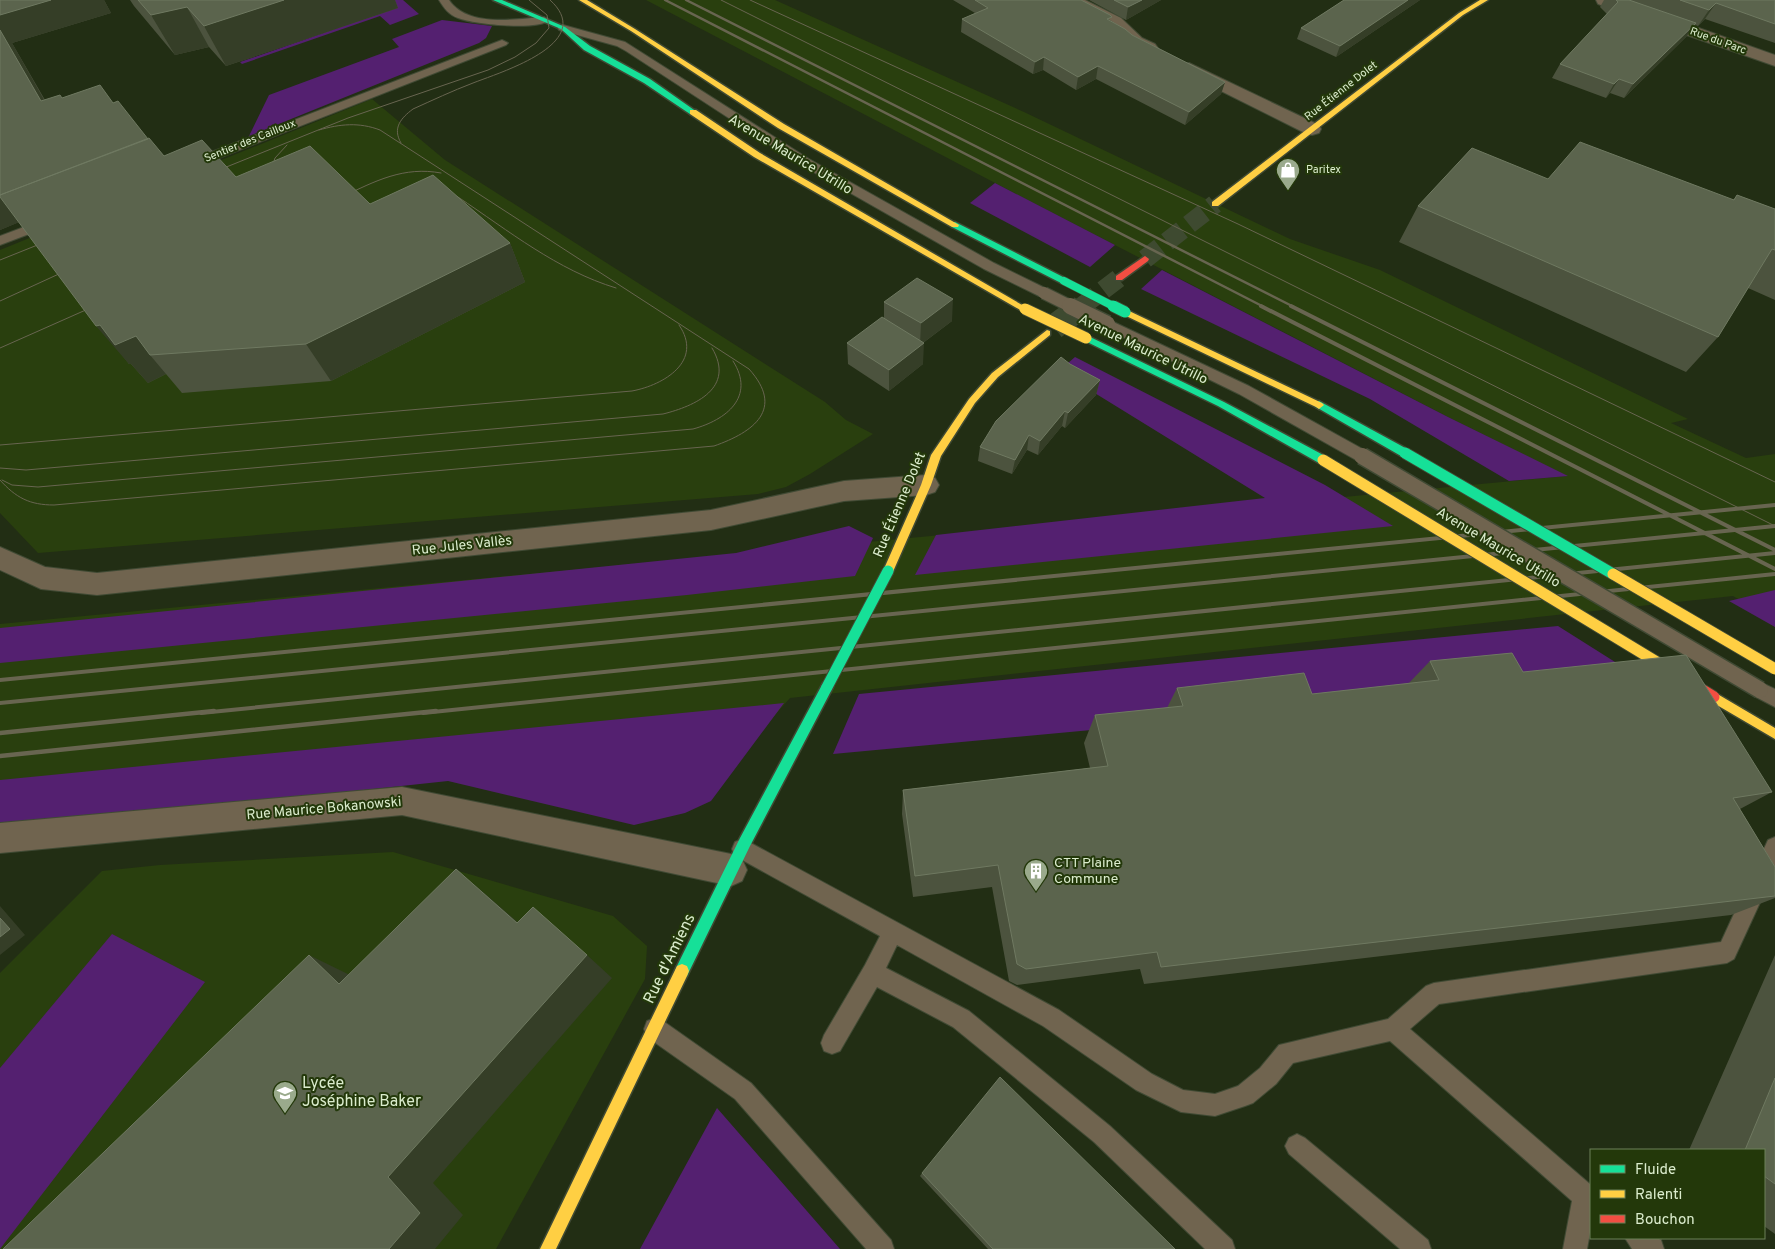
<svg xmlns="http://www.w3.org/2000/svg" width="1775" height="1249" font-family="Overpass,sans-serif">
	<rect width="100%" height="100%" fill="#222e14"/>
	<path fill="#293f0e" d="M 646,0 L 775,0 L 1024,112 L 1290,239 L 1380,270 L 1688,419 L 1671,423 L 1746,458 L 1775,454 L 1775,620 L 1733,596 L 790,698 L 702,797 L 440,774 L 0,805 L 0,624 L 1567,476 L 1448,417 L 1018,195 Z
		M 372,99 L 445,160 L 825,402 L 846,420 L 873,434 L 810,474 L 786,487 L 758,494 L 38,553 L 0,513 L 0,250 Z
		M 393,852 L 613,916 L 647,946 L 645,979 L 496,1249 L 0,1249 L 0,973 L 102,871 L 160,865 Z"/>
	<path fill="#542070" d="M 390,0 L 403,0 L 419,14 L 390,25 L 380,16 L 242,64 L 240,62 L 378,14 L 386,10 Z
		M 442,20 L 492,26 L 486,38 L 479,43 L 249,136 L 269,95 L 399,47 L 392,39 Z
		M 995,183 L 1115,245 L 1090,267 L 970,203 Z
		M 1162,270 L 1448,417 L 1568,476 L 1509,481 L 1370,399 L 1141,289 Z
		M 1075,357 L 1325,485 L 1393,526 L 915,575 L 936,535 L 1265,498 L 1059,371 Z
		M 849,526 L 873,538 L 855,576 L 687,595 L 0,663 L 0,628 L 736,553 Z
		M 1775,590 L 1775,627 L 1729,601 Z
		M 1558,626 L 1642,679 L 833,754 L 859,694 Z
		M 784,703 L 711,801 L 685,813 L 634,825 L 448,781 L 0,829 L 0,780 Z
		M 112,934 L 205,982 L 0,1249 L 0,1068 Z
		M 717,1108 L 840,1249 L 640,1249 Z"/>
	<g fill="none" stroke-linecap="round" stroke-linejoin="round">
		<path stroke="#3e4a30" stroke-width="19" stroke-dasharray="19 9" stroke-linecap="butt" d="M 1145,259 L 1215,204
			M 1081,307 L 1119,278"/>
		<path stroke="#3e4a30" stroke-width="25" stroke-dasharray="25 12" stroke-linecap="butt" d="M 1054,327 L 1082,306"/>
		<g stroke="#404a34" stroke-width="2">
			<path id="lane" d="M 439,0 L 449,0 C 468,28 516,19 544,17 L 549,20 C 538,31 473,24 458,18 C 449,15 444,8 439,0 Z
				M 563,25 L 625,42 L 809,159 L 994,263 L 1049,290 L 1051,293 L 1049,296 L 1039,296 L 984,269 L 801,165 L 626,51 L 617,46 L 559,30 L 558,28 L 559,26 Z
				M 502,40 L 508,43 L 506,45 L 196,167 L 188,167 L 186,164 L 188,161 Z
				M 48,218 L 55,222 L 53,225 L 0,245 L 0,236 Z
				M 1107,319 L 1249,386 L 1368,452 L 1370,456 L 1368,460 L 1362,462 L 1356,460 L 1239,394 L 1102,327 L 1100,324 L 1102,321 Z
				M 1760,682 L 1775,689 L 1775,707 L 1754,696 L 1751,690 L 1754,684 Z
				M 1775,837 L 1775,870 L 1734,959 L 1727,963 L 1439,1004 L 1410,1029 L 1591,1185 L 1591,1227 L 1587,1249 L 1563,1249 L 1572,1201 L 1390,1041 L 1293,1063 L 1276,1084 L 1253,1103 L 1245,1106 L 1215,1116 L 1181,1112 L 1136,1090 L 1043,1026 L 897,945 L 886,968 L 969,1011 L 1110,1126 L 1232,1240 L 1235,1249 L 1205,1249 L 1094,1142 L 953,1027 L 877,987 L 840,1051 L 832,1054 L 824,1051 L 821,1043 L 824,1035 L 865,965 L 880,936 L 735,856 L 732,849 L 735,842 L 742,839 L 749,842 L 1059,1010 L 1152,1074 L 1183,1090 L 1215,1094 L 1238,1086 L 1260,1068 L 1279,1045 L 1388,1019 L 1426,986 L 1434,983 L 1721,942 L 1768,840 Z
				M 655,1018 L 663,1021 L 751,1083 L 891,1240 L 894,1249 L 866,1249 L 735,1099 L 647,1037 L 644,1029 L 647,1021 Z
				M 1297,1134 L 1305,1138 L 1428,1240 L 1431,1249 L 1400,1249 L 1289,1154 L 1285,1146 L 1289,1138 Z
				M 1625,1238 L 1657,1238 L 1661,1240 L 1664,1249 L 1632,1249 Z"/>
		</g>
		<g stroke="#404a34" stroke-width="2">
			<path id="street" d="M 1064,0 L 1085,0 L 1121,18 L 1142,38 L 1155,44 L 1158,48 L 1155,52 C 1134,57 1123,36 1109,26 C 1096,17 1080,11 1066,4 Z
				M 1596,0 L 1620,0 L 1775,55 L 1775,66 L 1598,4 Z
				M 1189,63 L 1319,125 L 1321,129 L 1319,133 L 1312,135 L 1305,133 L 1183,72 L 1180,68 L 1183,64 Z
				M 926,475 L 935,478 L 939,485 L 935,492 L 926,495 L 844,501 L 711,530 L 97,595 L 41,589 L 0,570 L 0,547 L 45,567 L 97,573 L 711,510 L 844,481 Z
				M 402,787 L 731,854 L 742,859 L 747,870 L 742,881 L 731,886 L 402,815 L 0,853 L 0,823 Z"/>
		</g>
		<g stroke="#404a34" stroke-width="3">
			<path id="fast" d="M 493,0 L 502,0 L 565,27 L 590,46 L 650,79 L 697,112 L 690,114 L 644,83 L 584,50 L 561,29 Z
				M 955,222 L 1067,279 L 1068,281 L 1064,284 L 1061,283 L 952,227 L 952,223 Z
				M 1086,335 L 1224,402 L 1327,457 L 1328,460 L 1327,463 L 1319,463 L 1218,406 L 1083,340 L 1081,338 Z
				M 1319,401 L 1409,450 L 1410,453 L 1409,456 L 1401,456 L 1316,407 L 1314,405 L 1316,403 Z
				M 827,682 L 831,683 L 833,687 L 831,691 L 750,846 L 687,976 L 682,978 L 677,976 L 675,971 L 677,966 L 740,838 L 823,683 Z"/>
		</g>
		<g stroke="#404a34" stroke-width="3">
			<path id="slow" d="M 579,0 L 587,0 L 635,29 L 784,124 L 959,225 L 958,227 L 952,227 L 778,128 L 631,31 Z
				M 1480,0 L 1488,0 L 1463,15 L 1218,206 L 1212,206 L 1212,202 L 1459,13 Z
				M 690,110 L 696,110 L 760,153 L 1029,309 L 1028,311 L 1022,311 L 754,157 L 690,114 Z
				M 1125,309 L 1322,403 L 1324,405 L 1319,409 L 1316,407 L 1122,314 L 1120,312 Z
				M 1047,330 L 1050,331 L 1050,335 L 998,377 L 975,403 L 941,456 L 931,485 L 892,574 L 884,574 L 883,571 L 921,485 L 931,455 L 969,399 L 992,373 Z
				M 1714,692 L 1775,728 L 1775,739 L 1710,701 L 1708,697 L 1710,693 Z
				M 682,964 L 687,966 L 689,971 L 687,976 L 556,1249 L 540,1249 L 677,966 Z"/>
		</g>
		<g stroke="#404a34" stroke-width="3">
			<path id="jam" d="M 1145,256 L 1149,259 L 1148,261 L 1122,280 L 1116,280 L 1116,276 Z"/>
		</g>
		<use href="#lane" fill="#70644f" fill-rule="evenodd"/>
		<use href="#street" fill="#70644f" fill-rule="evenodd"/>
		<use href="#fast" fill="#16e098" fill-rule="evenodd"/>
		<use href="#slow" fill="#ffcf43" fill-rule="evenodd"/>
		<use href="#jam" fill="#f24e42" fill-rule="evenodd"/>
		<path stroke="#686550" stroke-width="1" d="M 721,0 L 1775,526
			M 750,0 L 1238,224 L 1775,482
			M 401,143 C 392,128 401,118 413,109 C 433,100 452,91 473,83 C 501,72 598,43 550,0
			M 214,172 L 348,118 L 488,70 L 515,57 L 536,43 L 549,28 L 547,15 L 529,0
			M 270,174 L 275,158 L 287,145
			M 444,192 L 458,197 C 509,231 557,270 616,288
			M 342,197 C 375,181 404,166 441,173
			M 0,260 L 50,240
			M 0,301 L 61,273
			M 0,348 L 88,309
			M 0,445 L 632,391 C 664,385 704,361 679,325
			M 0,468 L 26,470 L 663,414 C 695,406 736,388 712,348
			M 0,480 C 16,498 30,505 54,505 L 714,446 C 754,432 785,409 749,369 L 380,130 C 359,122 340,124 319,130
			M 2,480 L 12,485 L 38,487 L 693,429 C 726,420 756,397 733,361"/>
		<path stroke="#686550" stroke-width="2.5" d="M 665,0 L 1264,307
			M 686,0 L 1294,307"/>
		<path stroke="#686550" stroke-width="4" d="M 1261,306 L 1775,569
			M 1291,306 L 1775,550
			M 0,680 L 1775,505
			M 0,703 L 1775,526
			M 201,713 L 1775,553
			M 423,713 L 1775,574"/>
		<path stroke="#686550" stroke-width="4.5" d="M 0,733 L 214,711
			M 0,756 L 436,711"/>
		<g stroke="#404a34" stroke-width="14" stroke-linecap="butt">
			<path id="lane-bridge-far1" d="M 1044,293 L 1072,307"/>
		</g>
		<g stroke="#404a34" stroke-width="19" stroke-linecap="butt">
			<path id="lane-bridge" d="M 1070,306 L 1107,324
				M 1362,456 L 1760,690"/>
		</g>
		<g stroke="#404a34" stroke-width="9" stroke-linecap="butt">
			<path id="fast-bridge-far1" d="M 1064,281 L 1115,307"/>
		</g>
		<g stroke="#404a34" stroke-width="13" stroke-linecap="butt">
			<path id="fast-bridge" d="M 1113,306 L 1125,312
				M 1405,453 L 1613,574
				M 827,687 L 888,571"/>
		</g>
		<g stroke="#404a34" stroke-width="13" stroke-linecap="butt">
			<path id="slow-bridge" d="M 1025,309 L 1086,338
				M 1323,460 L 1660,664
				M 1613,574 L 1775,669"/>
		</g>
		<g stroke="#404a34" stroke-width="13" stroke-linecap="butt">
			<path id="jam-bridge" d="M 1660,664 L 1714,697"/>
		</g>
		<use href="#lane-bridge-far1" stroke="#70644f" stroke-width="12"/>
		<use href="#lane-bridge" stroke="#70644f" stroke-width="16"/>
		<use href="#fast-bridge-far1" stroke="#16e098" stroke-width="8"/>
		<use href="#fast-bridge" stroke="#16e098" stroke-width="11"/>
		<use href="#slow-bridge" stroke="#ffcf43" stroke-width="11"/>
		<use href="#jam-bridge" stroke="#f24e42" stroke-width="11"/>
	</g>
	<path fill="#4c533e" d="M 0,0 L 104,0 L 111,13 L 12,43 L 45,100 L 62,98 L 113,103 L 164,156 L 236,177 L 370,204 L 510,243 L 525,282 L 331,381 L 182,393 L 166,374 L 148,383 L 131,364 L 129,364 L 19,222 L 0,230 Z
		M 130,0 L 395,0 L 398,8 L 226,66 L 209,47 L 175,55 L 134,6 Z
		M 953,0 L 1081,0 L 1132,35 L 1225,82 L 1221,94 L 1185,125 L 1096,79 L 1076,90 L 1043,70 L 1033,74 L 961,32 L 962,19 L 975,13 Z
		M 1089,0 L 1161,0 L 1126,20 Z
		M 1344,0 L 1420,0 L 1336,57 L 1297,39 L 1301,28 Z
		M 1604,0 L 1775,0 L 1775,43 L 1705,19 L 1698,26 L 1695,25 L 1686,37 L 1624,98 L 1610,93 L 1606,98 L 1552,78 L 1560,64 L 1607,14 L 1600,7 Z
		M 1548,179 L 1733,200 L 1737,195 L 1775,209 L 1775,300 L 1748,288 L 1718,337 L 1686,372 L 1399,242 L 1418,206 Z
		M 884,302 L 952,321 L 923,343 L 923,364 L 889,391 L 848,364 L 847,343 L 884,319 Z
		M 1070,364 L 1100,380 L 1096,395 L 1065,428 L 1062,426 L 1038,455 L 1027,450 L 1012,474 L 978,461 L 980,447 Z
		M 1430,661 L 1523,672 L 1772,792 L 1740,809 L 1775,867 L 1775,898 L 1731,915 L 1144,984 L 1140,969 L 1017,985 L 1009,981 L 992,887 L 913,897 L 902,814 L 903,790 L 1090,768 L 1084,743 L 1095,715 L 1167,708 L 1177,688 L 1312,694 L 1408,684 Z
		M 1775,955 L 1775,1234 L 1764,1226 L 1764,1150 L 1689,1150 Z
		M 922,1173 L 1175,1249 L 988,1249 L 920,1176 Z"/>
	<path fill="#353e27" d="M 51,0 L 104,0 L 111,13 L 12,43 L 60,128 L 41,101 L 0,30 L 0,15 Z
		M 284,0 L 395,0 L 398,8 L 226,66 L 204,26 Z
		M 1142,0 L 1161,0 L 1126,20 L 1128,7 Z
		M 1408,0 L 1420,0 L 1336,57 L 1340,46 Z
		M 1716,3 L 1705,19 L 1698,26 L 1709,10 Z
		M 187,7 L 209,47 L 175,55 L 151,15 Z
		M 1696,23 L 1686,37 L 1624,98 L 1633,84 Z
		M 1044,57 L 1043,70 L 1033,74 L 1035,62 Z
		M 1098,66 L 1096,79 L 1076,90 L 1078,77 Z
		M 1619,79 L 1610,93 L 1606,98 L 1614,84 Z
		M 1225,82 L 1221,94 L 1185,125 L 1189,112 Z
		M 0,195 L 22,221 L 0,230 Z
		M 510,243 L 525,282 L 331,381 L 306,344 Z
		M 953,299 L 952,321 L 920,345 L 921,323 Z
		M 100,325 L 136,336 L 150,355 L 166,374 L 148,383 L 131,364 L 129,364 L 96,326 Z
		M 924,343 L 923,364 L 889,391 L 889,370 Z
		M 1100,380 L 1096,395 L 1065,428 L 1068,413 Z
		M 1065,411 L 1062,426 L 1038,455 L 1040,441 Z
		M 1029,435 L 1027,450 L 1012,474 L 1015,460 Z
		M 456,869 L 490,898 L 547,948 L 517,923 Z
		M 0,906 L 25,935 L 0,955 Z
		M 309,955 L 356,978 L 339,984 Z
		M 587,955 L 612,978 L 433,1183 L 463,1215 L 435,1249 L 389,1249 L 388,1177 Z"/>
	<path fill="#5b644d" stroke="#6f7961" d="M 0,0 L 51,0 L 0,15 Z
		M 138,0 L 284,0 L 204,26 L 187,7 L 151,15 Z
		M 975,0 L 1081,0 L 1110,15 L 1112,17 L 1107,19 L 1125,29 L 1132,35 L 1225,82 L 1189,112 L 1098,66 L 1078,77 L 1044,57 L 1035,62 L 962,19 L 988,8 Z
		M 1114,0 L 1142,0 L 1128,7 Z
		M 1344,0 L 1408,0 L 1340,46 L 1301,28 Z
		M 1616,0 L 1629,0 L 1696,23 L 1633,84 L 1619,79 L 1614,84 L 1560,64 L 1618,2 Z
		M 1680,0 L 1775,0 L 1775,24 L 1716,3 L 1709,10 Z
		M 0,30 L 41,101 L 60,95 L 62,98 L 100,85 L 113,103 L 118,101 L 148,139 L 0,195 Z
		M 149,138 L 164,156 L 202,140 L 236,177 L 310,146 L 370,204 L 433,175 L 510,243 L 306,344 L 150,355 L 136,336 L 115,345 L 100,325 L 96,326 L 0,197 L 0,195 Z
		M 1580,142 L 1734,200 L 1737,195 L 1775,209 L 1775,250 L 1772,249 L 1718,337 L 1418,206 L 1472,148 L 1548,179 Z
		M 917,278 L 953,299 L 921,323 L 884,302 Z
		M 882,317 L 924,343 L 889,370 L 847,343 Z
		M 1061,357 L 1070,364 L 1100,380 L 1068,413 L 1065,411 L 1040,441 L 1029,435 L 1015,460 L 980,447 L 996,421 Z
		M 1512,653 L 1523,672 L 1686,655 L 1772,792 L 1733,798 L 1775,867 L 1775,896 L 1161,967 L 1157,952 L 1026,969 L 1017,964 L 998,865 L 915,876 L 903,790 L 1108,766 L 1095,715 L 1183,706 L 1177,688 L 1304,673 L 1312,694 L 1439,680 L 1430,661 Z
		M 456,869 L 517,923 L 533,907 L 587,955 L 388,1177 L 420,1213 L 389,1249 L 3,1249 L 309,955 L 339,984 Z
		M 0,918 L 10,929 L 0,937 Z
		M 1000,1077 L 1175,1249 L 993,1249 L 922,1173 Z
		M 1775,1078 L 1775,1184 L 1764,1176 L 1764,1150 L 1745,1150 Z"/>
	<defs>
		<g id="shop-pin" transform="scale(1.25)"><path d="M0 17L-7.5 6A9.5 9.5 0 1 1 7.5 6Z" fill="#9aaa8c" stroke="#23380a"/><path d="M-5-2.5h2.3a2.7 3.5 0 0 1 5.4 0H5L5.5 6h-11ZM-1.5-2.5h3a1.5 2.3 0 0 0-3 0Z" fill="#fff"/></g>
		<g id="building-pin" transform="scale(1.25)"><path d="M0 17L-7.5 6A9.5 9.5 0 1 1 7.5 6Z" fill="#9aaa8c" stroke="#23380a"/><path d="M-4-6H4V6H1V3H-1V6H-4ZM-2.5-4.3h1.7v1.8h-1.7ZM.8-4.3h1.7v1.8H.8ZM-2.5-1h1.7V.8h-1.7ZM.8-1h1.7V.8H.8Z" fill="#fff"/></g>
		<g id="school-pin" transform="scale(1.25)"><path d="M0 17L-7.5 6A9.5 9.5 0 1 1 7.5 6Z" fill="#9aaa8c" stroke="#23380a"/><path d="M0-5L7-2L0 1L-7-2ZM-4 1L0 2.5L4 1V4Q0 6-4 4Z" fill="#fff"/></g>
	</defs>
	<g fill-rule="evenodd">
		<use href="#shop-pin" x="1288" y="170"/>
		<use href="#building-pin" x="1036" y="871"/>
		<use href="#school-pin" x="285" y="1093"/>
	</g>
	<g text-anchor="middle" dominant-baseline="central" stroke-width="4" stroke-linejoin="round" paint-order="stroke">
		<g font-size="11" fill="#dbeccd" stroke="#23380a">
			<text transform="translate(1718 41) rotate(20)">Rue du Parc</text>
			<text transform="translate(1341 91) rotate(-38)">Rue Étienne Dolet</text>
			<text transform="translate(250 141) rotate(-22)">Sentier des Cailloux</text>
		</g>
		<g font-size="11" fill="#dbeccd" stroke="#23380a" text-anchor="start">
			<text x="1306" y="170">Paritex</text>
		</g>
		<g font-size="14" fill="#dbeccd" stroke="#23380a">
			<text transform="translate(790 155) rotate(31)">Avenue Maurice Utrillo</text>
			<text transform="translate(1143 350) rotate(26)">Avenue Maurice Utrillo</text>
			<text transform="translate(900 505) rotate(-67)">Rue Étienne Dolet</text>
			<text transform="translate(462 546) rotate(-6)">Rue Jules Vallès</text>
			<text transform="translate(1498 548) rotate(31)">Avenue Maurice Utrillo</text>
			<text transform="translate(324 809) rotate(-5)">Rue Maurice Bokanowski</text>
		</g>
		<g font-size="14" fill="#dbeccd" stroke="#23380a" text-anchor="start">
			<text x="1054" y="863">CTT Plaine<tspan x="1054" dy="16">Commune</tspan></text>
		</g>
		<g font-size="16" fill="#dbeccd" stroke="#23380a">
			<text transform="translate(670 959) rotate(-64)">Rue d'Amiens</text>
		</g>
		<g font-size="16" fill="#dbeccd" stroke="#23380a" text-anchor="start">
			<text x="302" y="1084">Lycée<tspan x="302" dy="18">Joséphine Baker</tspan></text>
		</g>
	</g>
	<rect x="1590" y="1149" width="175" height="90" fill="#23380a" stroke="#6d8058"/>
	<rect x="1600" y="1165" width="25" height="8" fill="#16e098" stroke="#6d8058"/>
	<text x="1635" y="1174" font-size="15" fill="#dbeccd">Fluide</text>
	<rect x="1600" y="1190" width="25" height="8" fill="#ffcf43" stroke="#6d8058"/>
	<text x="1635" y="1199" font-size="15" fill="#dbeccd">Ralenti</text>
	<rect x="1600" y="1215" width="25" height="8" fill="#f24e42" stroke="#6d8058"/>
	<text x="1635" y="1224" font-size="15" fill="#dbeccd">Bouchon</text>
</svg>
